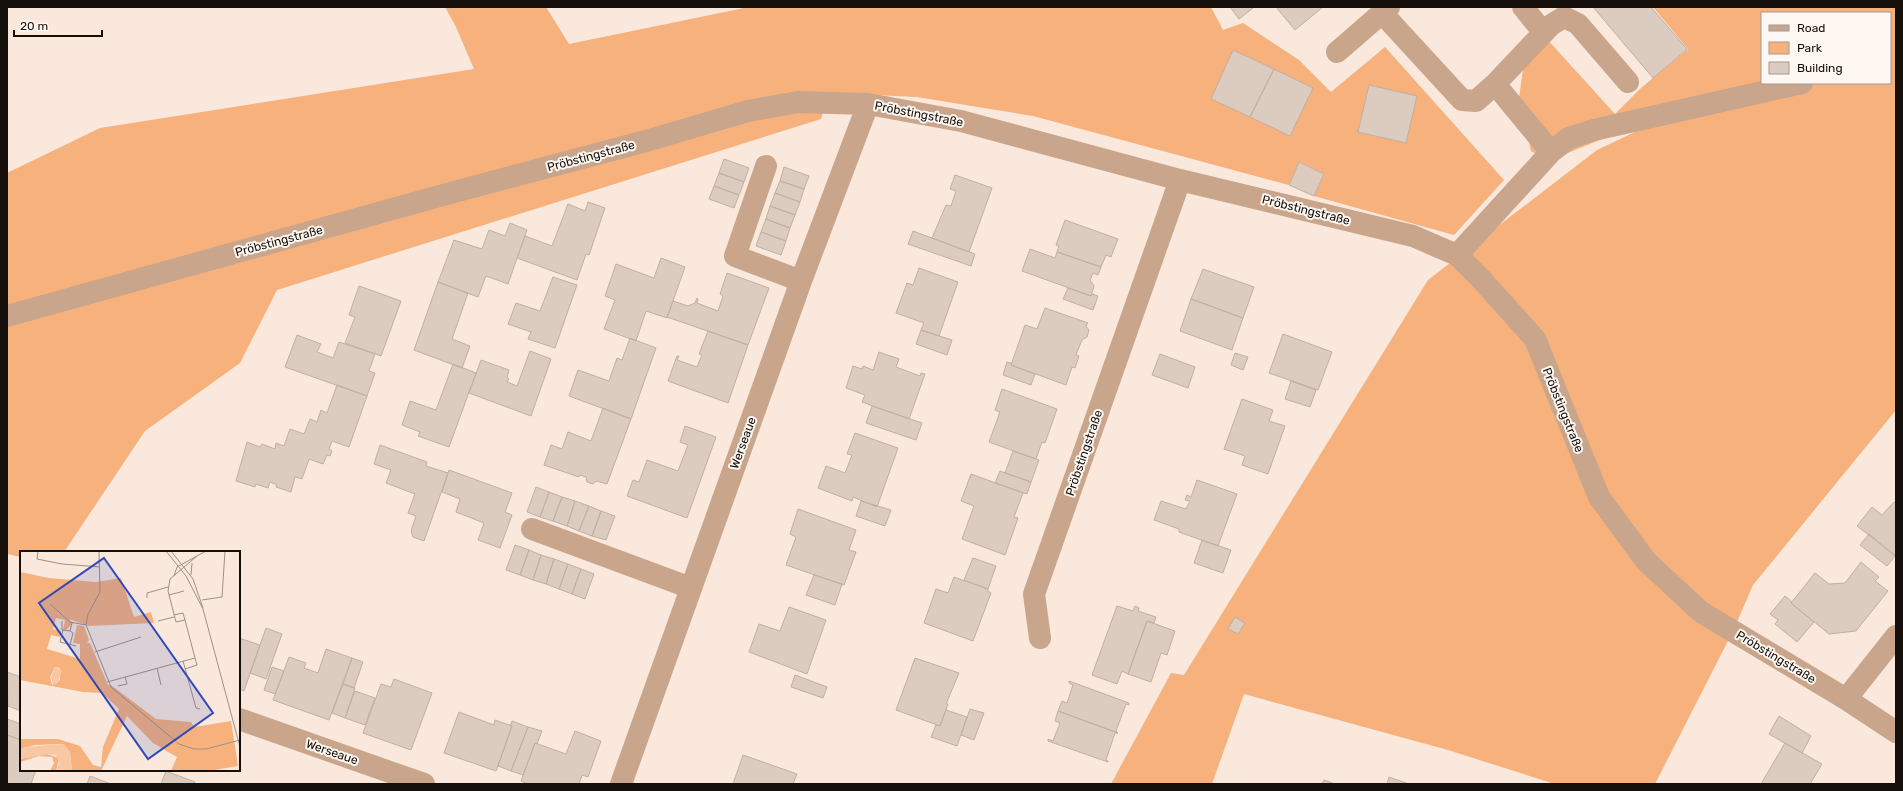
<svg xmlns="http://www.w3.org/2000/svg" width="1903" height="791" font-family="Rubik,sans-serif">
	<rect width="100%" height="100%" fill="#f9e8db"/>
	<path fill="#f6b17c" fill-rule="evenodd" d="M 445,7 L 546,7 L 569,44 L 749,7 L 1211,7 L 1223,30 L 1243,23 L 1299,60 L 1331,92 L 1385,47 L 1504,180 L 1454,235 L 1314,196 L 1324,174 L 1300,162 L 1289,185 L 1033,116 L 917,97 L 829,93 L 821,119 L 277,290 L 240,363 L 145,431 L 64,552 L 21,552 L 21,557 L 7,554 L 7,173 L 100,128 L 474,69 L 456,27 Z
		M 1653,7 L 1896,7 L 1896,410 L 1753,585 L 1733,631 L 1655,784 L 1555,784 L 1448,750 L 1244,694 L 1212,784 L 1111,784 L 1171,673 L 1184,675 L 1428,280 L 1597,150 L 1656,122 L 1634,126 L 1548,161 L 1531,151 L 1519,98 L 1524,62 L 1546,38 L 1615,114 L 1641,88 L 1688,49 ZM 1762,13 L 1890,13 L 1890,83 L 1762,83 Z"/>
	<path fill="#dccbbf" stroke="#c0afa3" d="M 1230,7 L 1252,7 L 1253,8 L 1239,19 Z
		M 1276,7 L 1323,7 L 1295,30 Z
		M 1593,7 L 1651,7 L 1687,49 L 1653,78 Z
		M 1233,50 L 1274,69 L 1250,117 L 1211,99 Z
		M 1274,69 L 1313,88 L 1290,136 L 1250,117 Z
		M 1369,85 L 1417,96 L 1406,143 L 1358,132 Z
		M 724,159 L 749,168 L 744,182 L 719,173 Z
		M 1299,162 L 1324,174 L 1314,196 L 1289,185 Z
		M 784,167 L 809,176 L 804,189 L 780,181 Z
		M 719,173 L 744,182 L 739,195 L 714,186 Z
		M 955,175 L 992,188 L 969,252 L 932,238 L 946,205 L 951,206 L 956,191 L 950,189 Z
		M 780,181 L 804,189 L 800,202 L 775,193 Z
		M 714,186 L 739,195 L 734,208 L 709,199 Z
		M 775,193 L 800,202 L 795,215 L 770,206 Z
		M 588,202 L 605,208 L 589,255 L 586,254 L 577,280 L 517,258 L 525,236 L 552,246 L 568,204 L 585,211 Z
		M 770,206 L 795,215 L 790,228 L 766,219 Z
		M 766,219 L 790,228 L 786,241 L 761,232 Z
		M 1065,220 L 1118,239 L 1111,257 L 1106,255 L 1101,267 L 1057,252 L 1059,246 L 1056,245 Z
		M 510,223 L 527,230 L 508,284 L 486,276 L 478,297 L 438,282 L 454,240 L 482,249 L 489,230 L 505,236 Z
		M 913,231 L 975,254 L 971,266 L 908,244 Z
		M 761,232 L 786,241 L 781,255 L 756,246 Z
		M 1030,249 L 1055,258 L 1057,252 L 1101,267 L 1098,275 L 1093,273 L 1090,280 L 1094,286 L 1091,296 L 1022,271 Z
		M 661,258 L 685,267 L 667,318 L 646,311 L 636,341 L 604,329 L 615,300 L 605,296 L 616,264 L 654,278 Z
		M 919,268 L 958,282 L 939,336 L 921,330 L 924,323 L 896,313 L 907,283 L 913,285 Z
		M 1203,269 L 1254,287 L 1243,318 L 1191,299 Z
		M 727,273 L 769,288 L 748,345 L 667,317 L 673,301 L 688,306 L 695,303 L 697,298 L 698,299 L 697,303 L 718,311 L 723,296 L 720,294 Z
		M 553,277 L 577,285 L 555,348 L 528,339 L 531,332 L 508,324 L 516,303 L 540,311 Z
		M 438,282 L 468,293 L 452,339 L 470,346 L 462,368 L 414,350 Z
		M 359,286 L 401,301 L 381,356 L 345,343 L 355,317 L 349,315 Z
		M 1068,288 L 1091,296 L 1092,294 L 1098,296 L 1093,310 L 1063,299 Z
		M 1191,299 L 1243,318 L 1232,350 L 1180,331 Z
		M 1045,308 L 1088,323 L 1086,326 L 1089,330 L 1087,337 L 1082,340 L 1076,355 L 1079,356 L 1075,368 L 1072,367 L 1066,385 L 1011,365 L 1025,325 L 1037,329 Z
		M 921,330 L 952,340 L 947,355 L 916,344 Z
		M 708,331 L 748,345 L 728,403 L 668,381 L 677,356 L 679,356 L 677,360 L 697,367 L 702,355 L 699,354 Z
		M 1283,334 L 1332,352 L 1318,390 L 1269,373 Z
		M 297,335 L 321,344 L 317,352 L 333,358 L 339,342 L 375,354 L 369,371 L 375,373 L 367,396 L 285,367 Z
		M 630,338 L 656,348 L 631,419 L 569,396 L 578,370 L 609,381 L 617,358 L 622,360 Z
		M 530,351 L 551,359 L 531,416 L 469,393 L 481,360 L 509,370 L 507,378 L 509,379 L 507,382 L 517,386 Z
		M 879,352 L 899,359 L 896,367 L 920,376 L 921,373 L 925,374 L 909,419 L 862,402 L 865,395 L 846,388 L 853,366 L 862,369 L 863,366 L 873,370 Z
		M 1235,353 L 1248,357 L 1243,370 L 1231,365 Z
		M 1160,354 L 1195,367 L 1188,388 L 1152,375 Z
		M 1007,362 L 1011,363 L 1011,365 L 1035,374 L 1031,385 L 1003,375 Z
		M 453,364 L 476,373 L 449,447 L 418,436 L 420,432 L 402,425 L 410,401 L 436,410 Z
		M 1291,381 L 1316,390 L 1310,407 L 1285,399 Z
		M 337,385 L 367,396 L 349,447 L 332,441 L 329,449 L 332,451 L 330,456 L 327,455 L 323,464 L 309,459 L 302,479 L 295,477 L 291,492 L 276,487 L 277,485 L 270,482 L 268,488 L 256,484 L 255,487 L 236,481 L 247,442 L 260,447 L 262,444 L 275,449 L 276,443 L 284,446 L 290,429 L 304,434 L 310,419 L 317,422 L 321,410 L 327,413 Z
		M 1002,389 L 1057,409 L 1045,443 L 1042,442 L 1036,459 L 989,442 L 1000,412 L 995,410 Z
		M 1242,399 L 1273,410 L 1269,421 L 1285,426 L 1268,474 L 1242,465 L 1245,456 L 1224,449 Z
		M 872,406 L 922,423 L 916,440 L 866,423 Z
		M 603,408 L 631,419 L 607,484 L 596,481 L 593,484 L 587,482 L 586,477 L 580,475 L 579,477 L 544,465 L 551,445 L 562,449 L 568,432 L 591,441 Z
		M 685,426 L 716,437 L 687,518 L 627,496 L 633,480 L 639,482 L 647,460 L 678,471 L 688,445 L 680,442 Z
		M 855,433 L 898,448 L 877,507 L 853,497 L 852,501 L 818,488 L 826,466 L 845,473 L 852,455 L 847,454 Z
		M 380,445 L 427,462 L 426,466 L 448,473 L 424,541 L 413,537 L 411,531 L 416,516 L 408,513 L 415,494 L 386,483 L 391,470 L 374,464 Z
		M 1013,451 L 1039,460 L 1031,482 L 1005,473 Z
		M 449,470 L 512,493 L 505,512 L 512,515 L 500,548 L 478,540 L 484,523 L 456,512 L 460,499 L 442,492 Z
		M 1000,471 L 1031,482 L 1027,494 L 995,483 Z
		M 971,474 L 1023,493 L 1014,517 L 1018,518 L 1005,555 L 962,539 L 974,506 L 961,501 Z
		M 1197,480 L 1237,494 L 1218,546 L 1179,532 L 1179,529 L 1154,520 L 1161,501 L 1186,509 L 1190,501 L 1185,500 L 1187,495 L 1191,497 Z
		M 536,487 L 549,492 L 540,517 L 527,512 Z
		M 549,492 L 562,497 L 553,521 L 540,517 Z
		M 562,497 L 575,501 L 567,526 L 553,521 Z
		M 575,501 L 589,506 L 579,531 L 567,526 Z
		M 861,501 L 891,510 L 885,526 L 856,516 Z
		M 1894,502 L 1896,503 L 1896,556 L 1857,526 L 1872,507 L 1882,515 Z
		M 589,506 L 601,511 L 592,536 L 579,531 Z
		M 798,509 L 856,530 L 849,550 L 856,552 L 844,585 L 786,565 L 796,537 L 790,534 Z
		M 601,511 L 615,516 L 606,540 L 592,536 Z
		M 1869,534 L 1895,556 L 1887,566 L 1860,545 Z
		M 1202,540 L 1231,550 L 1223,573 L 1194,563 Z
		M 515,545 L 529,550 L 520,575 L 506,570 Z
		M 529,550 L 541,555 L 533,580 L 520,575 Z
		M 541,555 L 554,559 L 546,584 L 533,580 Z
		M 973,558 L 996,566 L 988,589 L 964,580 Z
		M 554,559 L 568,564 L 559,589 L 546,584 Z
		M 1861,562 L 1879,577 L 1875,581 L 1888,591 L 1856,631 L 1829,634 L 1791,603 L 1815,573 L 1829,584 L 1845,583 Z
		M 568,564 L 581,569 L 572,594 L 559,589 Z
		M 581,569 L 594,574 L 585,599 L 572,594 Z
		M 814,575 L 842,584 L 835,605 L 806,595 Z
		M 954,577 L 988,589 L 988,591 L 991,593 L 973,641 L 924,623 L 936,589 L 948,593 Z
		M 1785,596 L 1792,602 L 1791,603 L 1814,622 L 1797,642 L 1775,624 L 1778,620 L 1770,614 Z
		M 1117,606 L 1133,611 L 1135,606 L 1139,608 L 1138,611 L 1156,617 L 1154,623 L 1147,621 L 1128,674 L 1122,671 L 1117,684 L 1092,675 Z
		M 789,607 L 826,620 L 807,674 L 749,652 L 759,624 L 780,631 Z
		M 1235,617 L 1245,623 L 1238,634 L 1228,629 Z
		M 1147,621 L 1175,631 L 1167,655 L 1161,653 L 1151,682 L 1128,674 Z
		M 266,628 L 282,634 L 266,679 L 250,673 Z
		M 239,638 L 260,645 L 244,691 L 239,689 Z
		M 326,649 L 352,658 L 329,720 L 273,700 L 289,657 L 306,663 L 304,668 L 318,673 Z
		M 352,658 L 363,662 L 354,688 L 343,684 Z
		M 915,658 L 959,673 L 946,704 L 948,704 L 940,726 L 896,710 Z
		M 272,667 L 284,671 L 275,694 L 264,690 Z
		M 7,672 L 21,677 L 21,711 L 8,706 Z
		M 795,675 L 827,687 L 823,698 L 791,687 Z
		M 394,679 L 432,693 L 411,750 L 363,733 L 381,684 L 391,687 Z
		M 1069,681 L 1129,703 L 1129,705 L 1126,704 L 1116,731 L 1118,733 L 1058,711 L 1062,701 L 1067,703 L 1073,685 L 1069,683 Z
		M 343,684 L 355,688 L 345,718 L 332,713 Z
		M 355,691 L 375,698 L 365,725 L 345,718 Z
		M 970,709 L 984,713 L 974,740 L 961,735 Z
		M 946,710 L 967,717 L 957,746 L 931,737 L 936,725 L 940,726 Z
		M 1058,711 L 1118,733 L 1115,733 L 1106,760 L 1108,761 L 1108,762 L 1048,741 L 1048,739 L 1053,741 L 1060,723 L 1055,721 Z
		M 459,712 L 494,725 L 495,720 L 512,726 L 496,771 L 444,753 Z
		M 1779,716 L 1811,736 L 1802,753 L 1769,734 Z
		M 7,719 L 21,724 L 21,740 L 7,735 Z
		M 512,721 L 528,727 L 511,771 L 498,766 L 512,726 L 510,726 Z
		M 528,727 L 542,731 L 537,744 L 535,743 L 523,775 L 511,771 Z
		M 575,731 L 601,741 L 588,777 L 582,775 L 579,784 L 528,784 L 521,781 L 535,743 L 566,754 Z
		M 7,735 L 21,740 L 21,770 L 36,770 L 31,784 L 7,784 Z
		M 1785,743 L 1822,764 L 1810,784 L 1761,784 Z
		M 743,755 L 797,774 L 793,784 L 733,784 Z
		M 166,771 L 195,782 L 194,784 L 161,784 Z
		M 90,776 L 111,784 L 87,784 Z
		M 1389,777 L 1409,784 L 1387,784 Z
		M 1324,780 L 1335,784 L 1322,784 Z"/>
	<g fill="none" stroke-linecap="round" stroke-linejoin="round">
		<path stroke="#c8a58b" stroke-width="22" d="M 1523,7 L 1543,32
			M 1382,13 L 1462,100 L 1476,101 L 1495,84
			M 1337,52 L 1389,7
			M 1551,152 L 1495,84 L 1551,25 L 1564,17 L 1578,24 L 1628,82
			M 766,166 L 735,256 L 801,281
			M 1457,255 L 1551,152 L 1569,138 L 1594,130 L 1802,83
			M 7,316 L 454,192 L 646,141 L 748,111 L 798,102 L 868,104 L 961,121 L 1180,180 L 1413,236 L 1457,255 L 1482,280 L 1535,339 L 1599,497 L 1646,561 L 1701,612 L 1846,699 L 1896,732
			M 532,529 L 691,588
			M 1040,638 L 1034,594 L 1180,180
			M 1846,699 L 1896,636
			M 239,719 L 424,784
			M 621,784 L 801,281 L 868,104"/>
	</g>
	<g text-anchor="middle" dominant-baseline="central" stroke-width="4" stroke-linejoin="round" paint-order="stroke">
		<g font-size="12" fill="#140f0a" stroke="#fef7f2">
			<text transform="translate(919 114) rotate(11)">Pröbstingstraße</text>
			<text transform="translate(591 156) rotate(-15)">Pröbstingstraße</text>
			<text transform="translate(1306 210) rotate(14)">Pröbstingstraße</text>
			<text transform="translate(279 241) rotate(-15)">Pröbstingstraße</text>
			<text transform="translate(1563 410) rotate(68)">Pröbstingstraße</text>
			<text transform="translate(743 443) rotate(-70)">Werseaue</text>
			<text transform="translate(1084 453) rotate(-71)">Pröbstingstraße</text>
			<text transform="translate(1776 657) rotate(31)">Pröbstingstraße</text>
			<text transform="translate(332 752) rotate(19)">Werseaue</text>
		</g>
	</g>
	<g transform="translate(20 551)">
		<rect width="220" height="220" fill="#f9e8db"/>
		<path d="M 0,21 L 29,27 L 76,31 L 101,27 L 114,66 L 131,61 L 134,72 L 69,75 L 49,68 L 53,72 L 46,79 L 43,79 L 45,69 L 36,67 L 33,78 L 41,80 L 40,86 L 31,84 L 27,98 L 60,108 L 60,93 L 53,92 L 57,74 L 64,75 L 69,89 L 67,92 L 70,92 L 88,134 L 91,134 L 136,168 L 171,171 L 174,176 L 211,170 L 218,215 L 188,220 L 151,220 L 157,206 L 133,192 L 107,165 L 81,220 L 52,220 L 50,201 L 43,193 L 15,194 L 0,198 L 0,188 L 38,188 L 60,195 L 73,214 L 81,216 L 83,196 L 99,158 L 82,142 L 63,141 L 0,129 ZM 35,116 L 40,117 L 40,129 L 32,134 L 30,126 ZM 27,203 L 39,207 L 36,220 L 30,220 L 34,212 L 32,206 L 19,205 L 0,211 L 0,208 Z" fill="#f6b17c" fill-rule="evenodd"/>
		<path d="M 35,116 L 42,119 L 38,132 L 33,134 L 31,126 ZM 43,193 L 50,201 L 52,220 L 36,220 L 39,212 L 36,204 L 27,203 L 0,208 L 0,198 L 5,196 Z" fill="#f8c8a4"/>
		<path fill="none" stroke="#9d9187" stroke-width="1" d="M 18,0 L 17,8 L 42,13 L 80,16M 79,0 L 80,41 L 68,63 L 66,74 L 91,136 L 159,193 L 174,198 L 186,198 L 220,189M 146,0 L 166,25 L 183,58 L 220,196M 151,0 L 173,28 L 183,57M 171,24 L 172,12M 154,25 L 157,16 L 186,0M 149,44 L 164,40M 127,47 L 127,42 L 148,36M 182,49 L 202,46 L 205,0M 30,53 L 50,71 L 66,74M 154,64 L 163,62 L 165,69M 42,70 L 42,79 L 50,80 L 52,72M 138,70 L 154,66M 43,79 L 40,91 L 56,95M 50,80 L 53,82 L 50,94M 75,101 L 121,86M 163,110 L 176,157 L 180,158M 137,117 L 141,134M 165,118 L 177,114 L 175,107M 87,131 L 175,107 L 165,69 L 156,71 L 148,40 L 150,28 L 177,5M 98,135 L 107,133 L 105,126"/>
		<path fill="#2f49ba" fill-opacity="0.15" stroke="#2f49ba" stroke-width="2" d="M 84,7 L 193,162 L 128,208 L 19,52 Z"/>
		<rect width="220" height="220" fill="none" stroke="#140f0a" stroke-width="2"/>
	</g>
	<rect width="1903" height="791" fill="none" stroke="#140f0a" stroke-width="16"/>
	<rect x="1761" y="12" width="130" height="72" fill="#fef7f2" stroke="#a09a95"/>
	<rect x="1769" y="25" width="20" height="6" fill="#c8a58b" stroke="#a09a95"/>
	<text x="1797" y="32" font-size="12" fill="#140f0a">Road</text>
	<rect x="1769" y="42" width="20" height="12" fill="#f6b17c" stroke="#a09a95"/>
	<text x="1797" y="52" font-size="12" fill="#140f0a">Park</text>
	<rect x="1769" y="62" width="20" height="12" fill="#dccbbf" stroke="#a09a95"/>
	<text x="1797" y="72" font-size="12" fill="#140f0a">Building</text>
	<path d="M14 30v6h88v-6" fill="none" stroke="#140f0a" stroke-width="2"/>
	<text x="20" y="30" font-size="12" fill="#140f0a" stroke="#fef7f2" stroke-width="3" paint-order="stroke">20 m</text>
</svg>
